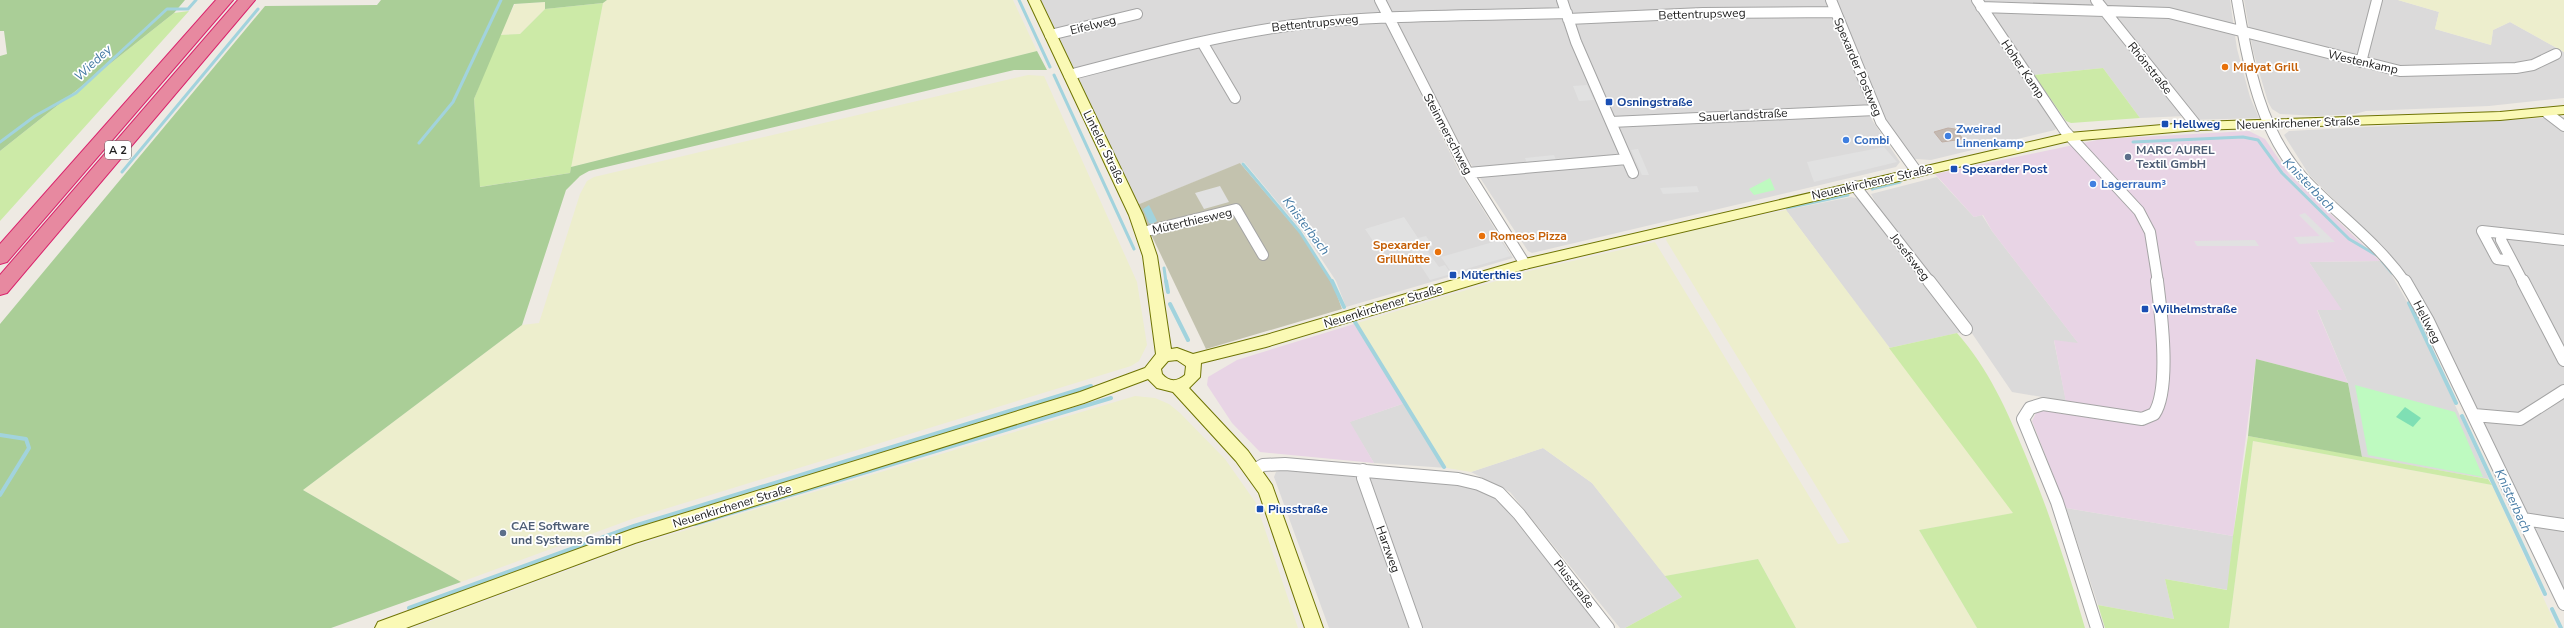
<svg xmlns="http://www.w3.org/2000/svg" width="2564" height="628" font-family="'Nunito Sans',sans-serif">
	<rect width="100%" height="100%" fill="#eeeae3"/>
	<path fill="#dbdada" d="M 1039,0 L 1374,0 L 1459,171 L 1513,258 L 1346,307 L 1336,281 L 1307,237 L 1244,162 L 1137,205 Z
		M 1385,0 L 1827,0 L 1868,102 L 1872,120 L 1900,162 L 1896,167 L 1532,253 L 1528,251 L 1469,161 Z
		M 1836,0 L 1972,0 L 2056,128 L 2055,130 L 1931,160 L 1915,159 L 1886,121 Z
		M 1983,0 L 2230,0 L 2237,49 L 2250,97 L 2259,118 L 2189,120 L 2186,116 L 2140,118 L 2103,68 L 2034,75 Z
		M 2244,0 L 2398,0 L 2439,12 L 2435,29 L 2491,45 L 2493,30 L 2510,22 L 2564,52 L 2564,98 L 2489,106 L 2366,111 L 2355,114 L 2316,116 L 2280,114 L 2272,109 L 2268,102 L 2253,51 Z
		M 2564,117 L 2564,589 L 2416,287 L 2382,247 L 2310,176 L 2284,135 L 2289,131 Z
		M 1937,177 L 1974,217 L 1982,215 L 1992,231 L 2079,344 L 2054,341 L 2066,401 L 2012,392 L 1969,329 L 1883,216 L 1871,194 Z
		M 1851,197 L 1860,199 L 1962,332 L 1889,348 L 1786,210 Z
		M 2380,261 L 2390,272 L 2409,305 L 2489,479 L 2362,457 L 2348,383 L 2317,309 L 2341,310 L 2309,262 Z
		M 1405,403 L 1447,468 L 1374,463 L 1349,422 Z
		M 1543,448 L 1592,483 L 1682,597 L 1625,628 L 1620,628 L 1510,492 L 1471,472 Z
		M 1286,469 L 1471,486 L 1495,496 L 1513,515 L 1601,628 L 1329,628 L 1274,477 L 1276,472 Z
		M 2066,508 L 2233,536 L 2228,590 L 2165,579 L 2174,619 L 2098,605 Z"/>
	<path fill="#e8d4e5" d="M 2249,131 L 2265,139 L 2289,174 L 2380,261 L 2309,262 L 2342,310 L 2317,310 L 2348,383 L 2256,359 L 2233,536 L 2066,508 L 2032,421 L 2037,411 L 2046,409 L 2068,413 L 2054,340 L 2078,343 L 1992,231 L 1983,215 L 1974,217 L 1935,174 L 2102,139 Z
		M 1354,324 L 1405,403 L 1350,422 L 1374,463 L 1260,452 L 1232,423 L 1207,385 L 1208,377 L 1237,360 Z"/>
	<path fill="#c3c2ae" d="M 1240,163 L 1304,238 L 1332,281 L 1342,309 L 1206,349 L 1137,205 Z"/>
	<path fill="#edeecd" d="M 607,0 L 1013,0 L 1037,51 L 571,167 L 603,3 Z
		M 2398,0 L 2564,0 L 2564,52 L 2510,22 L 2493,30 L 2491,45 L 2435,29 L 2439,12 Z
		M 546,2 L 545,9 L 520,34 L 499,35 L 515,4 Z
		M 1028,75 L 1044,76 L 1137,282 L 1147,345 L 1139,361 L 1131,366 L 632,519 L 461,582 L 303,490 L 522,325 L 539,323 L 580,194 L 587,181 L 594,177 Z
		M 1786,210 L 2014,513 L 1919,530 L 1977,628 L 1796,628 L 1758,559 L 1665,576 L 1592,483 L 1543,448 L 1471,472 L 1447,468 L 1354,324 L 1529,271 L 1655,242 L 1838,544 L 1850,542 L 1666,240 L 1667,236 Z
		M 1135,396 L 1155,398 L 1169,404 L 1180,413 L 1225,459 L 1256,503 L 1298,628 L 412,628 L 633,546 Z
		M 2253,441 L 2492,485 L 2557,628 L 2229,628 Z"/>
	<path fill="#cceaa7" d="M 603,3 L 570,173 L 479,187 L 474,99 L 499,35 L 520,34 L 545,9 Z
		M 189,11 L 0,221 L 0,151 L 174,13 Z
		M 2103,68 L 2140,118 L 2071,123 L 2066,121 L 2034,75 Z
		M 1957,333 C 1988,368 2007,410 2025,454 C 2049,511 2068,569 2085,628 L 1977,628 L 1919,530 L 2013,513 L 1889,348 Z
		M 2248,436 L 2488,479 L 2492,485 L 2253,441 L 2229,628 L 2105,628 L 2098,605 L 2174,619 L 2165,579 L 2227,590 L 2233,536 Z
		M 1758,559 L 1796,628 L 1625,628 L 1682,597 L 1665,576 Z"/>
	<path fill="#aace97" d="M 0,0 L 185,0 L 174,13 L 0,151 L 0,56 L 7,54 L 4,31 L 0,31 Z
		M 381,0 L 607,0 L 603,3 L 545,9 L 545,2 L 514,4 L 474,99 L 480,187 L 570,173 L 571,167 L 1037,51 L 1047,70 L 1014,70 L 589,171 L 580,176 L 566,190 L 522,325 L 303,490 L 461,582 L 331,628 L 0,628 L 0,324 L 265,6 L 377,5 Z
		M 2256,359 L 2348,383 L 2362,457 L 2248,436 Z"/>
	<path fill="#befac0" d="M 1770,178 L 1775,190 L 1754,195 L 1749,189 Z
		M 2355,385 L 2455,412 L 2483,477 L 2368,455 Z"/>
	<path fill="#7fdfb4" d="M 2405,407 L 2421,418 L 2413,427 L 2396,417 Z"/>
	<path fill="#e1e1e1" d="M 1587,85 L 1594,100 L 1579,101 L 1573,86 Z
		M 1884,147 L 1897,162 L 1814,182 L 1807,162 Z
		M 1638,149 L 1649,175 L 1642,175 L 1631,150 Z
		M 1554,155 L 1556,160 L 1527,163 L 1525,158 Z
		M 1220,186 L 1229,202 L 1204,209 L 1195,193 Z
		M 1697,186 L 1699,192 L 1663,194 L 1660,188 Z
		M 2305,213 L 2335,242 L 2299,244 L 2294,237 L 2320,236 L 2299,215 Z
		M 1404,217 L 1418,238 L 1426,236 L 1433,246 L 1426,249 L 1439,267 L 1445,265 L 1451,274 L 1430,280 L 1405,242 L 1379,250 L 1365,229 Z
		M 1500,240 L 1511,256 L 1452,273 L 1441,257 Z
		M 2255,240 L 2259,246 L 2197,246 L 2194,241 Z"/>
	<path fill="#a2d3dd" d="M 1149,205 L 1157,221 L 1152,224 L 1149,223 L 1143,209 Z"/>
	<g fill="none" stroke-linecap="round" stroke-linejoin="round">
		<path stroke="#a2d3dd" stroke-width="3" d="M 1019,0 L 1050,67
			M 1054,75 L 1134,249
			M 0,142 L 35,116 L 76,93 L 167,9 L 188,9 L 196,0
			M 2133,142 L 2243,137 L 2258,140 L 2282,173 L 2349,239 L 2378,256
			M 419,143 L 453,102 L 501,0
			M 1243,164 L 1300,232 L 1332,282
			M 122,172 L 258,9
			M 1872,189 L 1900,182
			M 1787,208 L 1848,195
			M 2382,261 L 2392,273
			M 1164,268 L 1166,282"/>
		<path stroke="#a2d3dd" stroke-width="4" d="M 1166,281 L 1168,292
			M 1332,281 L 1344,307
			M 2409,303 L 2456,403
			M 1170,304 L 1188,340
			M 1355,322 L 1444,467
			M 2462,416 L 2545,594
			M 0,435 L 26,439 L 29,448 L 0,495
			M 695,524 L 1111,398
			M 409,608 L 634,526 L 1091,386
			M 2552,609 L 2561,628"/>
	</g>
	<path fill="#c3b9b2" stroke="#c0afa5" d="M 1948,128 L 1955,129 L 1963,139 L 1942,142 L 1934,132 Z"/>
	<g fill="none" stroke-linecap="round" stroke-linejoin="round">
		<g stroke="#a4a4a4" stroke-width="12">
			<path id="street-far1" d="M 1380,0 L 1468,173 L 1525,264
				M 1562,0 L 1576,42 L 1633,173
				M 1831,0 L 1881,122 L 1917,172
				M 1977,0 L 2065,131 L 2139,211 L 2150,232 L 2158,282
				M 2096,0 L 2197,126
				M 2237,0 C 2248,63 2259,131 2304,179 C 2337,214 2377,242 2405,282
				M 1981,7 L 2169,13 L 2400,71 L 2516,68 L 2533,65 L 2556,54
				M 1568,19 L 1703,13 L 1836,12
				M 1050,35 L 1137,14
				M 1202,42 L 1235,98
				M 2361,62 L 2377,0
				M 1069,75 C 1143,56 1218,35 1294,25 C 1383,14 1477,16 1567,13
				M 2547,113 L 2564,126
				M 1611,122 L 1875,110
				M 1468,173 L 1627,159
				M 1855,186 L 1930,282
				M 1143,232 L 1236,209 L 1263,255
				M 2501,233 L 2501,240 L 2523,282
				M 2512,261 L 2497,259 L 2482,231 L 2564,240"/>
		</g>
		<g stroke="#a4a4a4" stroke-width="14">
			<path id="street" d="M 1929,281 L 1966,329
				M 2405,281 L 2428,321 L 2564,604
				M 2523,281 L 2564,360
				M 2474,415 L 2520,419 L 2564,391
				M 1254,470 L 1263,465 L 1285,464 L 1458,479 L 1479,484 L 1499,493 L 1519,514 L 1608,628
				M 1363,470 L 1363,478 L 1416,628
				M 2523,519 L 2564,525
				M 2097,628 L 2057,502 L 2023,419 L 2030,408 L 2043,404 L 2142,419 L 2154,414 C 2171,389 2161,312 2157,281"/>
		</g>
		<g stroke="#6f7404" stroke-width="2">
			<path id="secondary" d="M 1028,0 L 1040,0 L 1143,215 L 1157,256 L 1171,349 L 1177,348 L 1193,354 L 1266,335 L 1525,259 L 2069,133 L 2197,122 L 2500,112 L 2564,106 L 2564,114 L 2500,120 L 2197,130 L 2069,141 L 1525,269 L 1266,347 L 1201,363 L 1200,377 L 1189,388 L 1248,451 L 1272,485 L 1323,628 L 1305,628 L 1259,493 L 1236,461 L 1173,392 L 1157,388 L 1148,379 L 1084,403 L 635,543 L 406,628 L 375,628 L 378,622 L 633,529 L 1080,392 L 1145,368 L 1156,354 L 1143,256 L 1129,215 ZM 1177,360 L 1186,366 L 1185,375 C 1177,382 1169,382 1162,374 L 1161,369 L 1168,361 Z"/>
		</g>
		<g stroke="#da226c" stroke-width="2">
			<path id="highway" d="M 216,0 L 233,0 L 7,262 L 0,264 L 0,244 Z
				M 238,0 L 255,0 L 7,293 L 0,295 L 0,275 Z"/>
		</g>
		<use href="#street-far1" stroke="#fff" stroke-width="10"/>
		<use href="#street" stroke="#fff" stroke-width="12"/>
		<use href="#secondary" fill="#faf9b5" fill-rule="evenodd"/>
		<use href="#highway" fill="#e789a0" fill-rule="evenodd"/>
	</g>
	<g fill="#e8710a" stroke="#fff" stroke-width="1.5">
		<circle cx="2225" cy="67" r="4"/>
		<circle cx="1482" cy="236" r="4"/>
		<circle cx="1438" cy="252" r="4"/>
	</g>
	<g fill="#1a4fb4" stroke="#fff" stroke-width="1.5">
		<rect x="1605" y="98" width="8" height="8" rx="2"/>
		<rect x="2161" y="120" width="8" height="8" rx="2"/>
		<rect x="1950" y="165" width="8" height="8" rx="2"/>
		<rect x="1449" y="271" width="8" height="8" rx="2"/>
		<rect x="2141" y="305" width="8" height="8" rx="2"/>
		<rect x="1256" y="505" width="8" height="8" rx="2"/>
	</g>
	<g fill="#3f7fe0" stroke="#fff" stroke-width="1.5">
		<circle cx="1948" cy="136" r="4"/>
		<circle cx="1846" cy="140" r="4"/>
		<circle cx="2093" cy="184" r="4"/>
	</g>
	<g fill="#5c6f8a" stroke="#fff" stroke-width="1.5">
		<circle cx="2128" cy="157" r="4"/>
		<circle cx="503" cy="533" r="4"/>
	</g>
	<g text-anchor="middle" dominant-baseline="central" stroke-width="3.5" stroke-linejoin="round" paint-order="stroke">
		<rect fill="#fff" stroke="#616161" stroke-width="1" x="105" y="141" width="26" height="18" rx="3"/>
		<g font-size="11" font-weight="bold" fill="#1d1d1d">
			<text x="118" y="150">A 2</text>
		</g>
		<g font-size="12" fill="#1d1d1d" stroke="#fff">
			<text transform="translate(1702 14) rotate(-2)">Bettentrupsweg</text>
			<text transform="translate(1315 23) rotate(-6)">Bettentrupsweg</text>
			<text transform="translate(1093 25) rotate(-14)">Eifelweg</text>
			<text transform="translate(2363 62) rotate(13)">Westenkamp</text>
			<text transform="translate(1858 67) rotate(67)">Spexarder Postweg</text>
			<text transform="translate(2150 68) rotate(51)">Rhönstraße</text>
			<text transform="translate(2023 69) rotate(56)">Hoher Kamp</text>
			<text transform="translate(1743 115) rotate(-3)">Sauerlandstraße</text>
			<text transform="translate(2298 123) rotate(-2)">Neuenkirchener Straße</text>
			<text transform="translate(1448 134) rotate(62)">Steinmerschweg</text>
			<text transform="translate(1104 147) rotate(64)">Linteler Straße</text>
			<text transform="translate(1872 182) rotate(-13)">Neuenkirchener Straße</text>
			<text transform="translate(1192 221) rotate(-13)">Müterthiesweg</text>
			<text transform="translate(1910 257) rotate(52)">Josefsweg</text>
			<text transform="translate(1383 306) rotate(-17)">Neuenkirchener Straße</text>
			<text transform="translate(2427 322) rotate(63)">Hellweg</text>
			<text transform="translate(732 506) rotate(-17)">Neuenkirchener Straße</text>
			<text transform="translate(1388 549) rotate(70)">Harzweg</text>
			<text transform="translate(1574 584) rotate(52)">Piusstraße</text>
		</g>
		<g font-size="12" font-weight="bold" fill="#c56008" stroke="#fff" text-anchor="start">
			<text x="2233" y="67">Midyat Grill</text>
			<text x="1490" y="236">Romeos Pizza</text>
			<text x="1430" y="245" text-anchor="end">Spexarder<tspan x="1430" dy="14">Grillhütte</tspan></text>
		</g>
		<g font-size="12" font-weight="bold" fill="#164399" stroke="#fff" text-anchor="start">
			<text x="1617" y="102">Osningstraße</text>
			<text x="2173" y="124">Hellweg</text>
			<text x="1962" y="169">Spexarder Post</text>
			<text x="1461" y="275">Müterthies</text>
			<text x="2153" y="309">Wilhelmstraße</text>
			<text x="1268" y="509">Piusstraße</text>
		</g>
		<g font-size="12" font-weight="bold" fill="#366cbe" stroke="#fff" text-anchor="start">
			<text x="1956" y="129">Zweirad<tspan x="1956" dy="14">Linnenkamp</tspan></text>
			<text x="1854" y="140">Combi</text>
			<text x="2101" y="184">Lagerraum³</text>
		</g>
		<g font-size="12" font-weight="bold" fill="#4e5e75" stroke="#fff" text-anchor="start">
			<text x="2136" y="150">MARC AUREL<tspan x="2136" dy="14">Textil GmbH</tspan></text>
			<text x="511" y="526">CAE Software<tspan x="511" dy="14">und Systems GmbH</tspan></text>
		</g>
		<g font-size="13" font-style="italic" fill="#467ba5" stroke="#fff">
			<text transform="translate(93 63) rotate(-43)">Wiedey</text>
			<text transform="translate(2309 185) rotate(46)">Knisterbach</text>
			<text transform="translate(1306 226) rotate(53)">Knisterbach</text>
			<text transform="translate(2513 501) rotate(65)">Knisterbach</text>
		</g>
	</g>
</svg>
